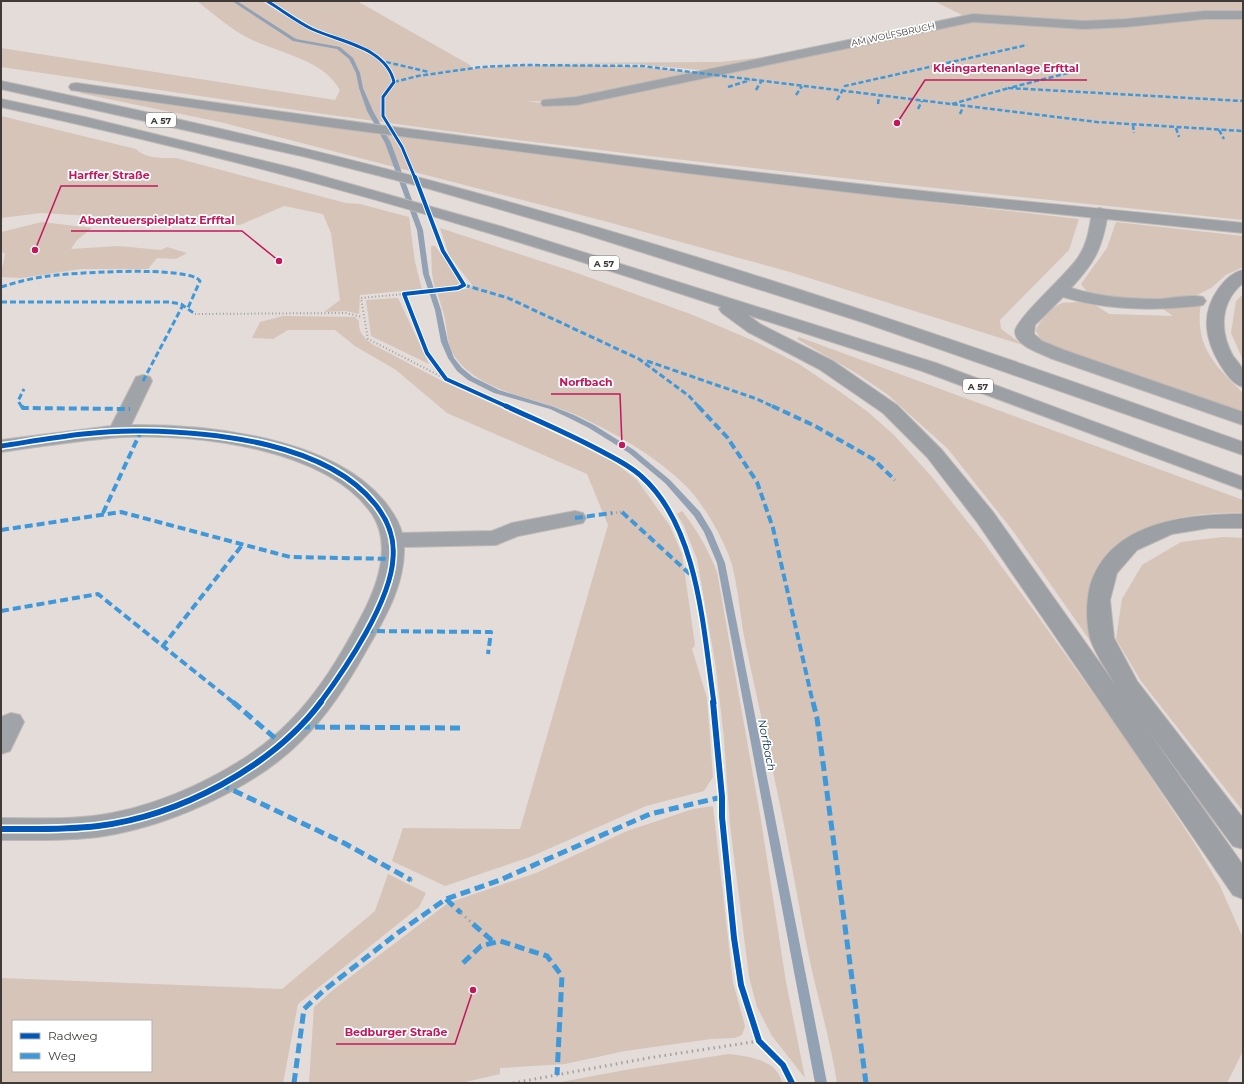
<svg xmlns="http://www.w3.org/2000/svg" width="1244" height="1084" font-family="Montserrat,sans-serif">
	<rect width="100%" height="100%" fill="#e3dcd8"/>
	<path fill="#d6c4b8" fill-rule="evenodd" d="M 197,1 L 262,1 L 287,17 L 309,28 L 313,27 L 270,1 L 357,1 L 470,65 L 472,69 C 547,63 625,63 699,73 L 557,102 L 526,101 L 561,106 L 968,21 L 1041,24 L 1243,16 L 1243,220 C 1009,196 776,172 543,143 C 362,121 181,93 1,67 L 1,48 L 335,100 L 340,90 C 321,56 272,53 241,34 C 226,25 211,12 197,1 Z
		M 934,1 L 1243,1 L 1243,14 L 1072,24 L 966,17 Z
		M 798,53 L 711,71 L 636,64 L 545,63 L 721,62 Z
		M 84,90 L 431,141 L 773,184 L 1079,219 L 1069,250 L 1000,320 L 1001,329 L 1023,345 L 790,272 L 608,222 L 220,122 L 79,93 Z
		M 1,116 L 136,149 C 145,159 164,158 176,158 L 346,203 L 360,204 L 409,217 L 415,262 L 422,289 L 360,295 L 359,314 L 346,311 L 324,312 L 340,300 L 331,233 L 323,214 L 284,206 L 240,225 L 41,213 L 1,218 Z
		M 42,222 L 92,228 L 77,240 L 71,249 L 118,246 L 161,250 L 167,247 L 187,253 L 176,259 L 157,258 L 148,269 L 81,269 L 21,278 L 1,277 C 1,269 4,263 5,254 L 1,251 L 1,232 Z
		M 1116,222 L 1243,236 L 1243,267 L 1226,275 L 1211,288 L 1193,297 L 1128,301 L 1088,293 L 1081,284 L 1107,248 Z
		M 440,228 L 577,273 L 693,315 L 754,341 L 799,364 L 839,391 L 868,412 L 894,435 L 932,477 L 982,540 L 1032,608 L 1118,728 L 1195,844 L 1220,886 L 1243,938 L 1243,1051 L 1228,1081 L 1226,1083 L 837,1083 C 830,1038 817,996 808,952 C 797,897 788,841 776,786 C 766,736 754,686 744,636 C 740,613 738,588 732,565 C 725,541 704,504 686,486 C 656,456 612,431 574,414 C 534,397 481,393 455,357 C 446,345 448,329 444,315 C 442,307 439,300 437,292 L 466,289 L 470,288 L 472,285 L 449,255 Z
		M 431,246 L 435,246 L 456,273 L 460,284 L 458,286 L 435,289 L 432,274 Z
		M 1243,294 L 1243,360 L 1231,333 L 1236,301 Z
		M 398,298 L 429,364 L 371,336 L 366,300 Z
		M 1076,302 L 1094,304 L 1109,314 L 1173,316 L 1160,307 L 1201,303 C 1194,346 1215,366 1243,393 L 1243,416 L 1042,342 L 1036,331 C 1039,321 1052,307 1062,303 C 1066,302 1071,303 1076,302 Z
		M 283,316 L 355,317 L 359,321 C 358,332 364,338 372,344 L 444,382 L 591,449 L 614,462 L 637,480 L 670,526 L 682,554 L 695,645 L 692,649 L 707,698 L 713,777 L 704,791 L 646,806 L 530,857 L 445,886 L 392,861 L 403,828 L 520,829 L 608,525 L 587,474 L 447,413 L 396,370 L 355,346 L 335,330 L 288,330 L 273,339 L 252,338 L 260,322 Z
		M 799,337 L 1243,500 L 1243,513 C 1191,510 1095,526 1090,593 C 1090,599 1093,607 1094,614 C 1097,629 1100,644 1103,659 L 1013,531 L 948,449 L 887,394 L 856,373 L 797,339 Z
		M 682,511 C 697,530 708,549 717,572 L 760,814 L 786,982 L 805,1078 L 772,1036 L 757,1007 L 749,977 L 730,825 L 724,739 L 716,668 L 697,559 L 684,526 L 677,514 Z
		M 1223,537 L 1243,538 L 1243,811 L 1141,681 L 1116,639 L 1122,599 L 1142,565 L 1181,542 Z
		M 713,806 L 733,982 L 745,1026 L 742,1035 L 735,1038 L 711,1039 L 625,1051 L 565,1064 L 500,1068 L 500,1074 L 461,1083 L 309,1083 L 314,1007 L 333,990 L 448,903 L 536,873 L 627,831 L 693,809 Z
		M 388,874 L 426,893 L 419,907 L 298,1004 L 283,1083 L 1,1083 L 1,978 L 282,989 L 375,911 ZM 13,1021 L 151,1021 L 151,1071 L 13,1071 Z
		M 729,1054 C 748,1056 778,1060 782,1083 L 556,1083 L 625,1070 Z"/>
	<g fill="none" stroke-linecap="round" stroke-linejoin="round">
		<path fill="#92a1b4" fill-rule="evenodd" d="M 232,1 L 237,1 L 296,39 L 340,47 L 353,58 L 360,73 L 363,88 L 373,111 L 391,143 L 423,230 L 429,274 L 441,310 L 448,342 L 454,358 L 462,368 L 473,377 L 499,390 L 554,407 L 574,415 L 594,425 L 634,450 L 670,480 L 700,512 L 712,532 L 725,563 L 827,1083 L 815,1083 L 717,563 L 704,532 L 694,516 L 665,483 L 629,453 L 589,428 L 569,418 L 550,409 L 494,393 L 468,380 L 457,371 L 448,358 L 441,342 L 435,310 L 423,274 L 417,230 L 385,143 L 367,111 L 359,88 L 356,73 L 349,59 L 337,49 L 293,41 Z"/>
		<g stroke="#beb9b6" stroke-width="2">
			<path id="minor" d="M 1205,11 L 1243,11 L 1243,19 L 1205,19 L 1126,27 L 1084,29 L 973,22 L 576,105 L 543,106 L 541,103 L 543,100 L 576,97 L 973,14 L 1084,21 L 1126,19 Z
				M 1100,208 L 1106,210 L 1108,213 C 1102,249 1095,262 1071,288 C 1100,297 1130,299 1160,299 C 1174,298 1190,294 1203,297 L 1206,301 L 1203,305 L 1197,306 C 1152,311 1107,310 1063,297 L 1035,325 L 1034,334 L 1042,341 L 1064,350 L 1243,412 L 1243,425 L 1050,358 C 1040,353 1016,346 1015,332 C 1015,319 1069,273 1079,256 C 1088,242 1089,229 1092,213 L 1094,210 Z
				M 143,375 L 150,377 L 152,381 L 131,425 C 209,424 332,438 384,501 C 392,511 399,521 402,533 L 492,531 L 512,523 L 575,511 L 583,513 L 586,518 L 583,523 L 518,536 L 496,545 L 404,547 C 405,585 385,618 366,651 C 348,683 328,715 301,741 C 254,789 164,828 98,837 C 66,841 33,840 1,840 L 1,818 C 34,818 67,820 100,815 C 163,806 244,768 289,722 C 319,692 341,655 361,617 C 377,587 393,546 372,514 C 328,449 196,433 123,437 C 82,440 42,446 1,452 L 1,440 L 111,426 L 134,381 L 136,377 Z
				M 11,713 L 20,715 L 24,722 L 10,751 L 1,754 L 1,717 Z"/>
		</g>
		<g stroke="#beb9b6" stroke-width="2">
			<path id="highway" d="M 1,81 C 145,111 289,143 432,181 C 707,254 976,346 1243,442 L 1243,455 L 862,322 L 578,232 L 423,187 L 306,157 L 1,89 Z
				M 76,83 C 327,119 579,153 832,181 C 969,197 1106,209 1243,223 L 1243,233 L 890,197 L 686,173 L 337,128 L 71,90 L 69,87 L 71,84 Z
				M 1,99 L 85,117 L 297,169 L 503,227 L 936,363 L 1243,477 L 1243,490 L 922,371 L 748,315 L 760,324 L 833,361 L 897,405 L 941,449 L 993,512 L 1114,683 C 1107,670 1094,652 1090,638 C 1086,622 1086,602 1090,586 C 1109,522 1186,514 1243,514 L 1243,528 L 1209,528 L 1172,534 L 1137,550 L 1117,573 L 1110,600 L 1114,638 L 1137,681 L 1243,818 L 1243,849 L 1233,846 L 1149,732 L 1243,865 L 1243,899 L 1233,895 L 977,522 L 927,457 L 883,413 L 819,369 L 748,332 L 722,313 L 719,309 L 721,307 C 645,282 568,257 492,234 C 330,184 166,143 1,107 Z
				M 1243,270 L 1243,283 C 1220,302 1219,331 1233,356 C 1236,360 1242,366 1243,371 C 1244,376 1243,382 1243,387 C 1233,384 1227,375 1221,366 C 1205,340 1200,314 1219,288 C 1225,280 1233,272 1243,270 Z"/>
		</g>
		<path stroke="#a1a1a4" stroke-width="2" stroke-dasharray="1 2.5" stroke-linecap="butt" d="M 404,294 L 361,298 L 368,339 L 446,379
			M 195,314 L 346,313 L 362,317"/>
		<path stroke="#a1a1a4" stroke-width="2.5" stroke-dasharray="1 3" stroke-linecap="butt" d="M 612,513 L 622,512"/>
		<path stroke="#a1a1a4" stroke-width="3" stroke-dasharray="1.5 4" stroke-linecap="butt" d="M 411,880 L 415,882
			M 461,913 L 473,924
			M 513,1083 L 648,1058 L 759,1041"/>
		<use href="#minor" fill="#a0a4a9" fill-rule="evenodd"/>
		<use href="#highway" fill="#9ca0a4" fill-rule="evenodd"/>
		<path stroke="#3f98d9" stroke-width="2.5" stroke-dasharray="5 2.5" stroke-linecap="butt" d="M 386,62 L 429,72
			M 1068,73 L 1009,88 L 1243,101
			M 394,82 L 418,76 L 481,67 L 524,65 L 642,66 L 1097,122 L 1243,131
			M 728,87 L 750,80
			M 756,90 L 762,80
			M 796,95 L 802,86
			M 837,100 L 845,86 L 1027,45
			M 878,104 L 879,96
			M 952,104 L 1009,88
			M 918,109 L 922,101
			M 960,114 L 963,107
			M 1133,125 L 1134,133
			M 1176,128 L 1179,137
			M 1219,130 L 1224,139"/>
		<path stroke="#3f98d9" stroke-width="3" stroke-dasharray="6 3" stroke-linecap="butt" d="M 464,285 L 508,298 L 639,359 L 689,396 L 699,407
			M 1,287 C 17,282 33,278 49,276 C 70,273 189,265 200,281 L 187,310
			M 1,302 L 169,302 L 181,304 L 195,314
			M 647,361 L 757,399 L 774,407
			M 143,381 L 183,305
			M 22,407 L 18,401 L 24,389"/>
		<path stroke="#3f98d9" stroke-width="4" stroke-dasharray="8 4" stroke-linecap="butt" d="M 22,406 L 23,408 L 130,409
			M 698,406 L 727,437 L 757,482 L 773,528 L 813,703
			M 772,406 L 815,426 L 873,459 L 895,480
			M 622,512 L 693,577
			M 103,513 L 141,431
			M 575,518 L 612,513
			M 1,530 L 121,512 L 290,557 L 395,559
			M 1,611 L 98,594 L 234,703
			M 365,631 L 491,632 L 488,654
			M 162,647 L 243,544"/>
		<path stroke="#3f98d9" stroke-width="5" stroke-dasharray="10 5" stroke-linecap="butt" d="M 233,702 L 282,744
			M 813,702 L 817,718 L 866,1083
			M 300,727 L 463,728
			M 220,784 L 344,843 L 411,880
			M 446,899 L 461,913
			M 473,924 L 495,943
			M 463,963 L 481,946 L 500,941 L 547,956 L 562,976 L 557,1075
			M 294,1083 L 304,1009 L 323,991 L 399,932 L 446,899 L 500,880 L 650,814 L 722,797"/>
		<g stroke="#fff" stroke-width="4.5">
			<path id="cycleway-far3" d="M 267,1 C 282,10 296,21 312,29 C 340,42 386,47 394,82 L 383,97 L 383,116 L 402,147 L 415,178"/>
		</g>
		<g stroke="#fff" stroke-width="6">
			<path id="cycleway-far2" d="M 415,177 L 443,251 L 464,285 L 458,288 L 404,294 L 427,353 L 446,379 L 508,407"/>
		</g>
		<g stroke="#fff" stroke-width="8">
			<path id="cycleway-far1" d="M 506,406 C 536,420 567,433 597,449 C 612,457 628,464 641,476 C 699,527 703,630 714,703
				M 1,446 C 48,439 95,430 142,431 C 216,432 326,443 375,504 C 387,519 395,537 393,558 C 391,601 346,668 320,703"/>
		</g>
		<g stroke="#fff" stroke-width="9">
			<path id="cycleway" d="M 713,702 L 722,797 L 722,817 L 734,938 L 741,985 L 759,1041 L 783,1065 L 792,1083
				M 1,829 C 33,829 66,830 98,826 C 179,816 272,767 321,702"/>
		</g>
		<use href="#cycleway-far3" stroke="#0057b8" stroke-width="3"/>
		<use href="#cycleway-far2" stroke="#0057b8" stroke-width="4"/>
		<use href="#cycleway-far1" stroke="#0057b8" stroke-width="5"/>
		<use href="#cycleway" stroke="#0057b8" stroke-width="6"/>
	</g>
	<g text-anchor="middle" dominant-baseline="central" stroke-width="3.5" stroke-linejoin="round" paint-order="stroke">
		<g font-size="9" fill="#403b38" stroke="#fff">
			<text transform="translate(893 34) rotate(-12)">AM WOLFSBRUCH</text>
		</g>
		<g fill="#fff" stroke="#797674" stroke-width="1">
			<rect x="146" y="113" width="30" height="14" rx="3"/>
			<rect x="589" y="256" width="30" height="14" rx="3"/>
			<rect x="963" y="379" width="30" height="14" rx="3"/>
		</g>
		<g font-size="9" font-weight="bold" fill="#403b38">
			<text x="161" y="120">A 57</text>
			<text x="604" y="263">A 57</text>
			<text x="978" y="386">A 57</text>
		</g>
		<g font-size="11" font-style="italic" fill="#032a4f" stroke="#fff">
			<text transform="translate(767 745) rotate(79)">Norfbach</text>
		</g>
	</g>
	<path fill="none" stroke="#c2185b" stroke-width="1.5" d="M897 123L925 80H1087M35 250L61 186H158M279 261L242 231H71M622 445L620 394H551M473 990L455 1044H336"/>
	<g fill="#c2185b" stroke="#fff" stroke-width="1.5">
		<circle cx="897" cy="123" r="4"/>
		<circle cx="35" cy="250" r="4"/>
		<circle cx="279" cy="261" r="4"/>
		<circle cx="622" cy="445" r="4"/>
		<circle cx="473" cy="990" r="4"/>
	</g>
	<g font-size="11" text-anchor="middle" font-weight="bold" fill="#c2185b" stroke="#fff" stroke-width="3.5" stroke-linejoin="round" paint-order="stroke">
		<text x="1006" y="72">Kleingartenanlage Erfttal</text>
		<text x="109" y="179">Harffer Straße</text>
		<text x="157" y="224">Abenteuerspielplatz Erfftal</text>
		<text x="586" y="386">Norfbach</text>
		<text x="396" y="1036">Bedburger Straße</text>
	</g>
	<rect width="1244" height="1084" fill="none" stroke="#403b38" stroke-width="4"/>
	<rect x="12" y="1020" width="140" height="52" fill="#ffffff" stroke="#b3b1af"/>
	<rect x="20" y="1033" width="20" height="6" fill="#0057b8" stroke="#b3b1af"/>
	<text x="48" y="1040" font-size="12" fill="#403b38">Radweg</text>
	<rect x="20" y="1053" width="20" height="6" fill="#3f98d9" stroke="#b3b1af"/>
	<text x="48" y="1060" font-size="12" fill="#403b38">Weg</text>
</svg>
